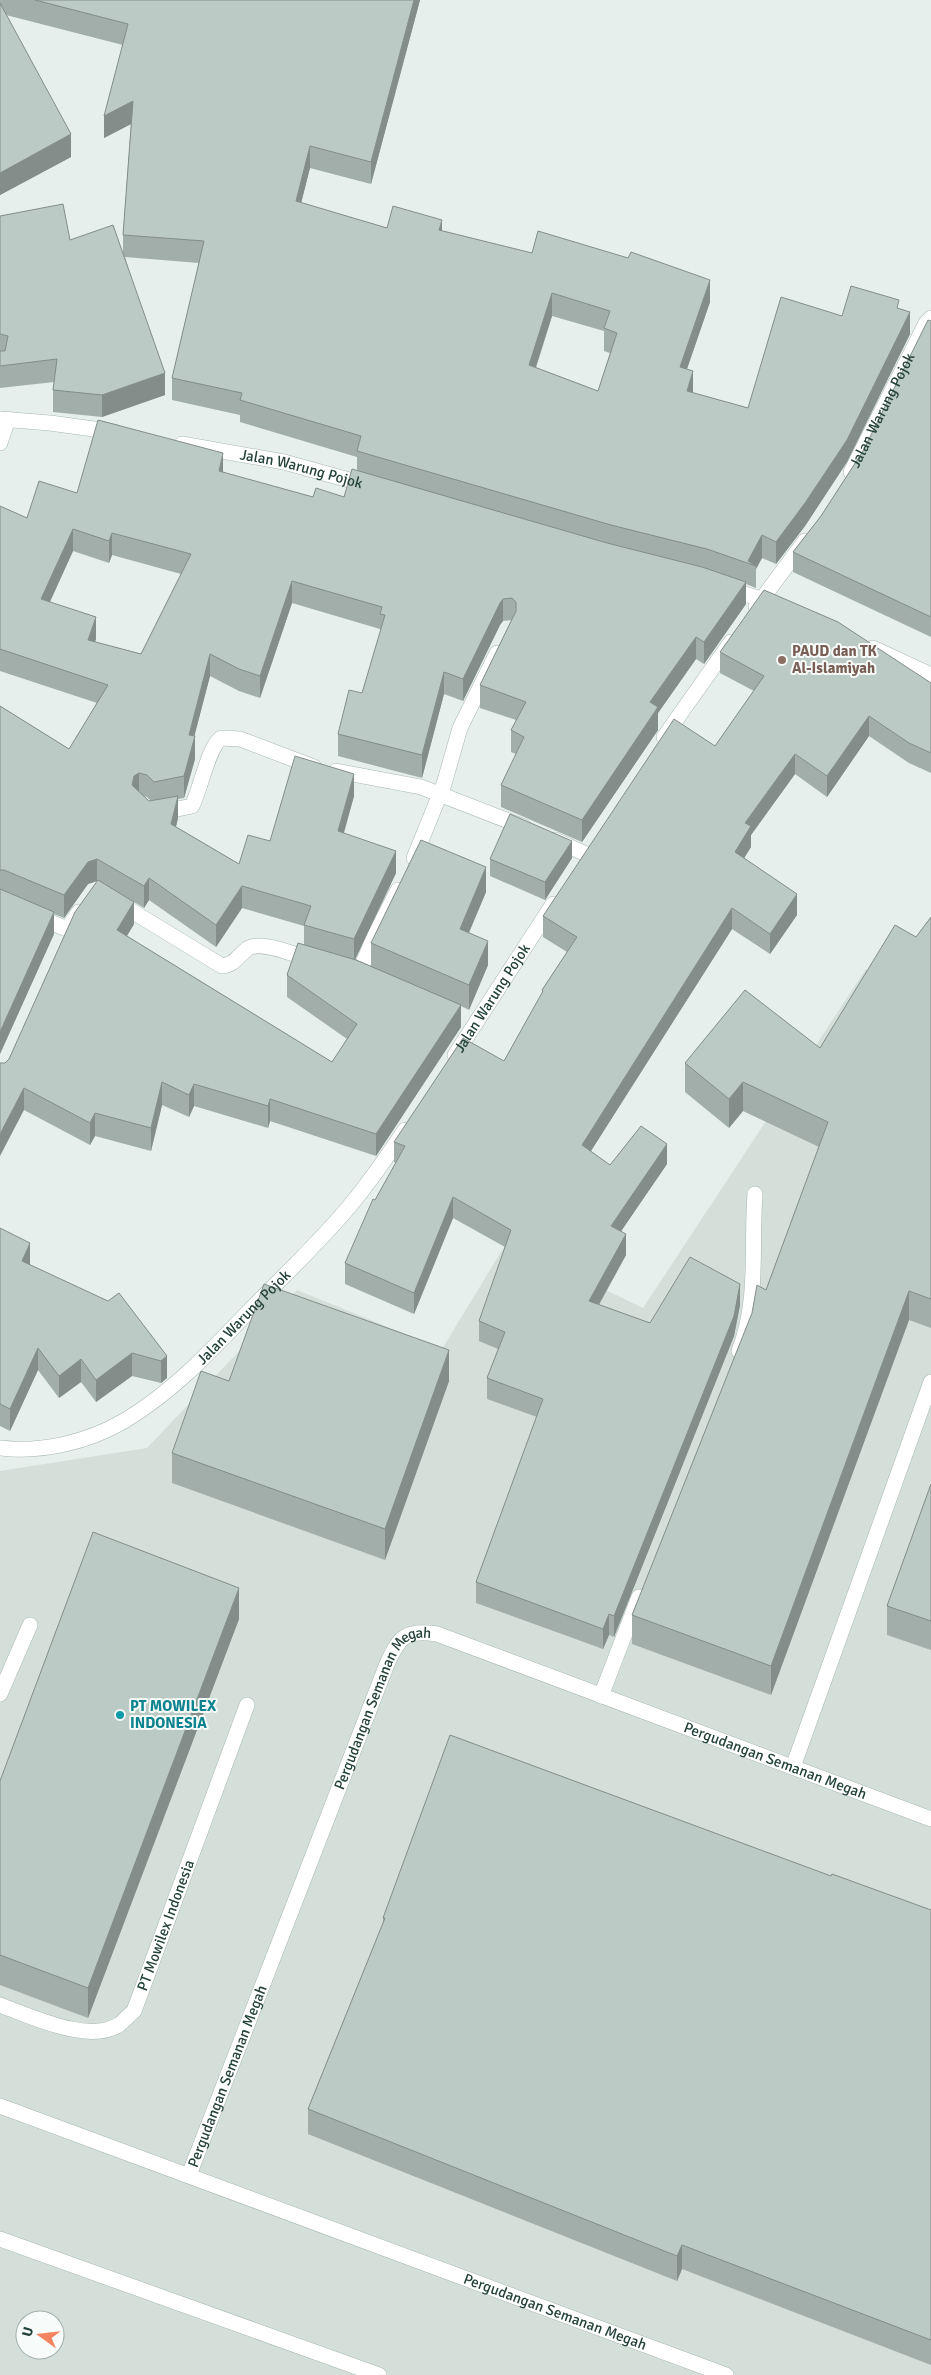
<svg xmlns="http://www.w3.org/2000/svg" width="931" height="2375" font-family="Signika,sans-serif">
	<rect width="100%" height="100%" fill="#e6efeb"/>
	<path fill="#d4dfda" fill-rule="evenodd" d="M 866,969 L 931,1006 L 931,2375 L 0,2375 L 0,1471 L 147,1448 L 297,1290 L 442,1349 L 507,1242 L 643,1308 ZM 25,2320 L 55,2320 L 55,2350 L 25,2350 Z"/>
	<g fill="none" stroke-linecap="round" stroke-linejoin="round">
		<g stroke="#a8b8b2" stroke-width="16">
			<g id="service">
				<path d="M 739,1351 C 759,1301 751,1246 755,1194"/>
				<path d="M 0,1694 L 30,1625"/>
				<path d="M 601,1696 L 639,1597"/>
				<path d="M 793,1767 L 931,1382"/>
				<path id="s1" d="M 0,2005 C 31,2016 90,2045 120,2024 C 125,2020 129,2015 134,2011 L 247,1705"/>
				<path d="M 0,2239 L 379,2375"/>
			</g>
		</g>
		<g stroke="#a8b8b2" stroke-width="16">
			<g id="minor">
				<path d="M 0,419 L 50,423 L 115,432"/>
				<path d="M 0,443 L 8,419"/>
				<path id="s2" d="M 182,444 L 284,462 L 367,485"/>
				<path id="s3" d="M 851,472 L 926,323 L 931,318"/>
				<path d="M 726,588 L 770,602"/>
				<path d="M 756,607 L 805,541"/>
				<path d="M 873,648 L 931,675"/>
				<path d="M 664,737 L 731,642"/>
				<path d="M 336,771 L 421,787 L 524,827"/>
				<path d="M 158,813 L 192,806 C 201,788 208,748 221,738 L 240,739 L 314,767"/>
				<path d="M 555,840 L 586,854"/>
				<path d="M 414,858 L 444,784 L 460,728 L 497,653"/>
				<path d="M 0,901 L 67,929 L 79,912"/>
				<path d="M 117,902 L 222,966 C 234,965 238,956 247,949 C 261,939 298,956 314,961"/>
				<path d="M 359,973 L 374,937 L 398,890"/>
				<path id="s4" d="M 455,1055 L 553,904"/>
				<path id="s5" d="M 0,1448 C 42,1453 88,1442 124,1421 C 173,1392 213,1349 252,1308 C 282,1278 313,1248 342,1215 C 365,1189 385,1160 405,1130"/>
				<path id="s6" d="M 0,2106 L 726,2375"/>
				<path id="s7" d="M 189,2175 L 387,1664 C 399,1637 406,1629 437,1634 L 931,1819"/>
			</g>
		</g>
		<use href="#service" stroke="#fff" stroke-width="15"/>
		<use href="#minor" stroke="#fff" stroke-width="15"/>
	</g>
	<path fill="#a1aea9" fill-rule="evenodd" d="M 0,0 L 420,0 L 371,184 L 310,168 L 301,203 L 387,228 L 442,231 L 710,302 L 687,369 L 693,393 L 748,408 L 842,316 L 899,309 L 910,334 L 847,462 L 805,526 L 776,564 L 762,558 L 756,569 L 756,588 L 746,584 L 746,604 L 704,664 L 696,659 L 658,713 L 658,730 L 582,842 L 501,807 L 501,785 L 516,754 L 511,752 L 511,730 L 516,720 L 480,708 L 480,685 L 512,620 L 503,621 L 500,625 L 463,701 L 444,694 L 422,778 L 338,756 L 338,734 L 362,693 L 380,635 L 380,629 L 292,603 L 260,698 L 239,691 L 210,676 L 194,736 L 195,759 L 184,798 L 178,799 L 178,818 L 176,827 L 239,864 L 270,841 L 354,796 L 344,833 L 396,873 L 355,959 L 371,966 L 371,943 L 486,892 L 469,933 L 488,965 L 469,1010 L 461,1006 L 461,1027 L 376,1156 L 270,1121 L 268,1128 L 194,1106 L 189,1117 L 162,1105 L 151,1151 L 95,1136 L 90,1145 L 24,1110 L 5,1063 L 9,1059 L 98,881 L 97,881 L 88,884 L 64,918 L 54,914 L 54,934 L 0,1054 L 0,706 L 69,749 L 97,703 L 0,671 L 0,506 L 27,518 L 77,493 L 223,473 L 313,497 L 344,497 L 357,471 L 357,457 L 240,422 L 240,415 L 172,400 L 172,378 L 199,263 L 125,257 L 165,395 L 102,417 L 53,412 L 53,390 L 54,382 L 0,388 L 0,216 L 70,240 L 123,253 L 123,235 L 131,124 L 104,138 L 123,45 L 6,15 L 71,157 L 0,195 ZM 552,316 L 604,331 L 604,351 L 610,353 L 598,391 L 536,368 ZM 73,551 L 109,563 L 112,555 L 181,574 L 141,654 L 95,642 L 96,639 L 50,602 ZM 144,796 L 147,797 L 151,801 L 149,801 ZM 149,900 L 216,947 L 242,908 L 304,926 L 304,945 L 287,975 L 287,997 L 347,1039 L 332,1062 L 127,936 L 134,924 L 134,902 L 144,908 Z
		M 931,321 L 931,637 L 793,572 L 793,552 L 821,516 L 863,451 Z
		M 720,652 L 931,683 L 931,773 L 909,763 L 869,736 L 827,797 L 795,774 L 751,835 L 751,847 L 744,858 L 797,915 L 770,954 L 732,929 L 591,1151 L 610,1165 L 667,1164 L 621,1231 L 626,1255 L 599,1305 L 650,1323 L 740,1305 L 734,1336 L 614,1637 L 609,1635 L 603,1649 L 476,1603 L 476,1582 L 537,1417 L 487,1399 L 487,1378 L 498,1349 L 479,1341 L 479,1321 L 505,1247 L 453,1218 L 414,1314 L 345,1284 L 345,1263 L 375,1200 L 396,1163 L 394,1162 L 394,1142 L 504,1061 L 542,994 L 542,990 L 567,952 L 543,937 L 543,916 L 715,746 L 754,691 L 720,673 Z
		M 572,858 L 545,900 L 490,876 L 490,859 Z
		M 931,917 L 931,1328 L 909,1320 L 771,1695 L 632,1644 L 632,1615 L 766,1290 L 819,1147 L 743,1111 L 729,1128 L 685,1092 L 685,1063 L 820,1048 L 916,937 Z
		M 0,1228 L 30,1265 L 167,1356 L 167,1378 L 161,1383 L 132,1376 L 96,1402 L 81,1382 L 59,1398 L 38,1370 L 10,1431 L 0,1426 Z
		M 229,1381 L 449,1381 L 385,1560 L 172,1483 L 172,1453 Z
		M 931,1484 L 931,1650 L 887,1635 L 887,1606 Z
		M 239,1619 L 88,2018 L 0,1985 L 0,1781 Z
		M 831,1876 L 931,1910 L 931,2365 L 682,2269 L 677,2281 L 308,2134 L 308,2109 L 383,1923 L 383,1918 Z"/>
	<path fill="#838d89" d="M 414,0 L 420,0 L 371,184 L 371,162 Z
		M 133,101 L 133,123 L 104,138 L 104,116 Z
		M 71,134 L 71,157 L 0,195 L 0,173 Z
		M 310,146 L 310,168 L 296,223 L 296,201 Z
		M 442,220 L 442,242 L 439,230 Z
		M 710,280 L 710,302 L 680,389 L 680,367 Z
		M 552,293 L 552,316 L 529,388 L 529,365 Z
		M 910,312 L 910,334 L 847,462 L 805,526 L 776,564 L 776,542 Z
		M 693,371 L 693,393 L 687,391 Z
		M 165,373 L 165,395 L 102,417 L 102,395 Z
		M 223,453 L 223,476 L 219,471 Z
		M 73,529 L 73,551 L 41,621 L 41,599 Z
		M 112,533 L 112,555 L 109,563 L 109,541 Z
		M 762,535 L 762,558 L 756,569 L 756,566 L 748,561 Z
		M 292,581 L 292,603 L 260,698 L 260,676 Z
		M 746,582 L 746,604 L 704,664 L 704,642 Z
		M 503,599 L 503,621 L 500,625 L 463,701 L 463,679 L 500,603 Z
		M 96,617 L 96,639 L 88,662 L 88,640 Z
		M 696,637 L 696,659 L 658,713 L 658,730 L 582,842 L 582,820 L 650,702 Z
		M 210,654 L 210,676 L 189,757 L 189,735 Z
		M 444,672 L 444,694 L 422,778 L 422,755 Z
		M 869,716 L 869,736 L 827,797 L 827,776 Z
		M 195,736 L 195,759 L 184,798 L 184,776 Z
		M 795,754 L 795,774 L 751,835 L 751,847 L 735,873 L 735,852 L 745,823 Z
		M 139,773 L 139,795 L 132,785 L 134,776 Z
		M 354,774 L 354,796 L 338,853 L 338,831 Z
		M 178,796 L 178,818 L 171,846 L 171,824 Z
		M 572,841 L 572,858 L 545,900 L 545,882 Z
		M 396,851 L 396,873 L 354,962 L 354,939 Z
		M 97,859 L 97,881 L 88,884 L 64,918 L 64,895 L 88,862 Z
		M 486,867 L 486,892 L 460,953 L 460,929 Z
		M 149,878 L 149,900 L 144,908 L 144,886 Z
		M 242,886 L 242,908 L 216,947 L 216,925 Z
		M 797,894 L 797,915 L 770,954 L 770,934 Z
		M 134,902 L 134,924 L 117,952 L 117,930 Z
		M 732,908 L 732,929 L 582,1165 L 582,1145 Z
		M 54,912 L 54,934 L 0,1054 L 0,1032 Z
		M 488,941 L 488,965 L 469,1010 L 469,985 Z
		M 461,1005 L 461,1027 L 376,1156 L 376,1134 Z
		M 162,1082 L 162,1105 L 151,1151 L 151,1128 Z
		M 743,1082 L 743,1111 L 729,1128 L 729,1099 Z
		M 194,1084 L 194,1106 L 189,1117 L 189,1095 Z
		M 24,1088 L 24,1110 L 0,1156 L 0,1134 Z
		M 270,1099 L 270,1121 L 268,1128 L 268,1106 Z
		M 95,1113 L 95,1136 L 90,1145 L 90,1123 Z
		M 667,1144 L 667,1164 L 611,1246 L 611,1226 Z
		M 453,1197 L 453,1218 L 414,1314 L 414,1293 Z
		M 626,1234 L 626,1255 L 589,1322 L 589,1301 Z
		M 30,1243 L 30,1265 L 22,1261 Z
		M 740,1284 L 740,1305 L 734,1336 L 614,1637 L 614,1616 Z
		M 909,1291 L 909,1320 L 771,1695 L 771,1666 Z
		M 38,1348 L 38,1370 L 10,1431 L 10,1409 Z
		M 449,1350 L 449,1381 L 385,1560 L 385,1529 Z
		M 132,1353 L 132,1376 L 96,1402 L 96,1380 Z
		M 167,1356 L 167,1378 L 161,1383 L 161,1361 Z
		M 81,1359 L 81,1382 L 59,1398 L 59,1376 Z
		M 239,1588 L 239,1619 L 88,2018 L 88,1988 Z
		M 609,1614 L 609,1635 L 603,1649 L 603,1629 Z
		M 682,2245 L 682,2269 L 677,2281 L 677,2256 Z"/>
	<path fill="#bbcac4" stroke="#838d89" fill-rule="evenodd" d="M 35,0 L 414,0 L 371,162 L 310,146 L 296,201 L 387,228 L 393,206 L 442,220 L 439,230 L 532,253 L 538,231 L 628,258 L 631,252 L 710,280 L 680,367 L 693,371 L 687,391 L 748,408 L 781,297 L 842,316 L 851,286 L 899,300 L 897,308 L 910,312 L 847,440 L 805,503 L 776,542 L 762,535 L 748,561 L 756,566 L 707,549 L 611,525 L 357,451 L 361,436 L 240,400 L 242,393 L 172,378 L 204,241 L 123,235 L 133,101 L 104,116 L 128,24 ZM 552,293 L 610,311 L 604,328 L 617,333 L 598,391 L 529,365 Z
		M 0,3 L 71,134 L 0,173 Z
		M 63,204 L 70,240 L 113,225 L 165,373 L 102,395 L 53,390 L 57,359 L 0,366 L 0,351 L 5,351 L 8,336 L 0,334 L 0,216 Z
		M 928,320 L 931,321 L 931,617 L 793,552 L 821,516 L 863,451 Z
		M 98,420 L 223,453 L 219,471 L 313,497 L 316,488 L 344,497 L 352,469 L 607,543 L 702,567 L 746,582 L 704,642 L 696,637 L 650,702 L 658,707 L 582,820 L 501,785 L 524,737 L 511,730 L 526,702 L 480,685 L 516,611 L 516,602 L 512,598 L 503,599 L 500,603 L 463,679 L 444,672 L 422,755 L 338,734 L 349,690 L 362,693 L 385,615 L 380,614 L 382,607 L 292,581 L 260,676 L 239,669 L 210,654 L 189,735 L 195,736 L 184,776 L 154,782 L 147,775 L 139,773 L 134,776 L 132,785 L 149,801 L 178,796 L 171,824 L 239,864 L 248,835 L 270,841 L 295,756 L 354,774 L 338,831 L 396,851 L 354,939 L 304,925 L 311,906 L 242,886 L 216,925 L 149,878 L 144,886 L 97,859 L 88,862 L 64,895 L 4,870 L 0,870 L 0,706 L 69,749 L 108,685 L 0,649 L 0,506 L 27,518 L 39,481 L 77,493 ZM 73,529 L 109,541 L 112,533 L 191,554 L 141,654 L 88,640 L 96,617 L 41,599 Z
		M 764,590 L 838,622 L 931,683 L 931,753 L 909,743 L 869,716 L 827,776 L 795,754 L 745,823 L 751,826 L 735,852 L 797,894 L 770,934 L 732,908 L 582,1145 L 610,1165 L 641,1126 L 667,1144 L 611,1226 L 626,1234 L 589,1301 L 650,1323 L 690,1257 L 740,1284 L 734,1316 L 614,1616 L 609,1614 L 603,1629 L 476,1582 L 543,1399 L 487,1378 L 505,1332 L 479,1321 L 511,1230 L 453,1197 L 414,1293 L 345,1263 L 373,1199 L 375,1200 L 405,1146 L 394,1142 L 463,1038 L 504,1061 L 543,991 L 542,990 L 577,937 L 543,916 L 674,719 L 715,746 L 764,676 L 720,652 Z
		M 510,814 L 572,841 L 545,882 L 490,859 Z
		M 421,840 L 486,867 L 460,929 L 488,941 L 469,985 L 371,943 Z
		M 98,880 L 134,902 L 117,930 L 332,1062 L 357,1024 L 287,975 L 298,943 L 356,960 L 461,1005 L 376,1134 L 270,1099 L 268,1106 L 194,1084 L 189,1095 L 162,1082 L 151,1128 L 95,1113 L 90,1123 L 24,1088 L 0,1134 L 0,1063 L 5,1063 L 9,1059 L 75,912 Z
		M 0,889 L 54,912 L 0,1032 Z
		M 931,917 L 931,1299 L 909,1291 L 771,1666 L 632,1615 L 752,1313 L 757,1285 L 766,1290 L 828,1122 L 743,1082 L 729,1099 L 685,1063 L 745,990 L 820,1048 L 895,925 L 916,937 Z
		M 0,1228 L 30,1243 L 22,1261 L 108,1301 L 119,1293 L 167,1356 L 161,1361 L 132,1353 L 96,1380 L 81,1359 L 59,1376 L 38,1348 L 10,1409 L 0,1404 Z
		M 264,1284 L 449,1350 L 385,1529 L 172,1453 L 201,1371 L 229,1381 Z
		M 931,1484 L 931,1621 L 887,1606 Z
		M 93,1532 L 239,1588 L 88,1988 L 0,1955 L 0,1781 Z
		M 450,1735 L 831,1876 L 832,1874 L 931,1910 L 931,2340 L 682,2245 L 677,2256 L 308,2109 L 385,1918 L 383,1918 Z"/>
	<circle fill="#8d6e63" stroke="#f7fbf9" stroke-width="2" cx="782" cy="660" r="5"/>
	<circle fill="#0f9aa8" stroke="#f7fbf9" stroke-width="2" cx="120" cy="1715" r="5"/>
	<g text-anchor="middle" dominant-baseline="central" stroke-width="4" stroke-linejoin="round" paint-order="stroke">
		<g font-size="15" fill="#24423a" stroke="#f7fbf9">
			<text stroke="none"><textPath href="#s3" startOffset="69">Jalan Warung Pojok</textPath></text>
			<text stroke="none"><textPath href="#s2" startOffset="122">Jalan Warung Pojok</textPath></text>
			<text stroke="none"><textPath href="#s4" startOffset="68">Jalan Warung Pojok</textPath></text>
			<text stroke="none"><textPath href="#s5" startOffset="288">Jalan Warung Pojok</textPath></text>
			<text stroke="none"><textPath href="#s7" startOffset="511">Pergudangan Semanan Megah</textPath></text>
			<text stroke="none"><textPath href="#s7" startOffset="975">Pergudangan Semanan Megah</textPath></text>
			<text stroke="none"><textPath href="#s1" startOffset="236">PT Mowilex Indonesia</textPath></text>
			<text stroke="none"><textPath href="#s7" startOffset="106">Pergudangan Semanan Megah</textPath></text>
			<text stroke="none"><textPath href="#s6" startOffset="592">Pergudangan Semanan Megah</textPath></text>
		</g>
		<g font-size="15" font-weight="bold" fill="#785e54" stroke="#f7fbf9" text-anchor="start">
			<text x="792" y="651">PAUD dan TK<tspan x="792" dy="17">Al-Islamiyah</tspan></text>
		</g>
		<g font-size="15" font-weight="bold" fill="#0d838f" stroke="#f7fbf9" text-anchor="start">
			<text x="130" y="1706">PT MOWILEX<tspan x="130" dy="17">INDONESIA</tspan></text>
		</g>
	</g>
	<g transform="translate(40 2335) rotate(285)"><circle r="24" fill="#f7fbf9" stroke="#a3b1ad"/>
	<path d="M0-4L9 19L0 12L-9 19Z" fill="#f4845f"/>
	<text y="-8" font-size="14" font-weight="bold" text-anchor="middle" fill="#24423a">U</text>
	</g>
</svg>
